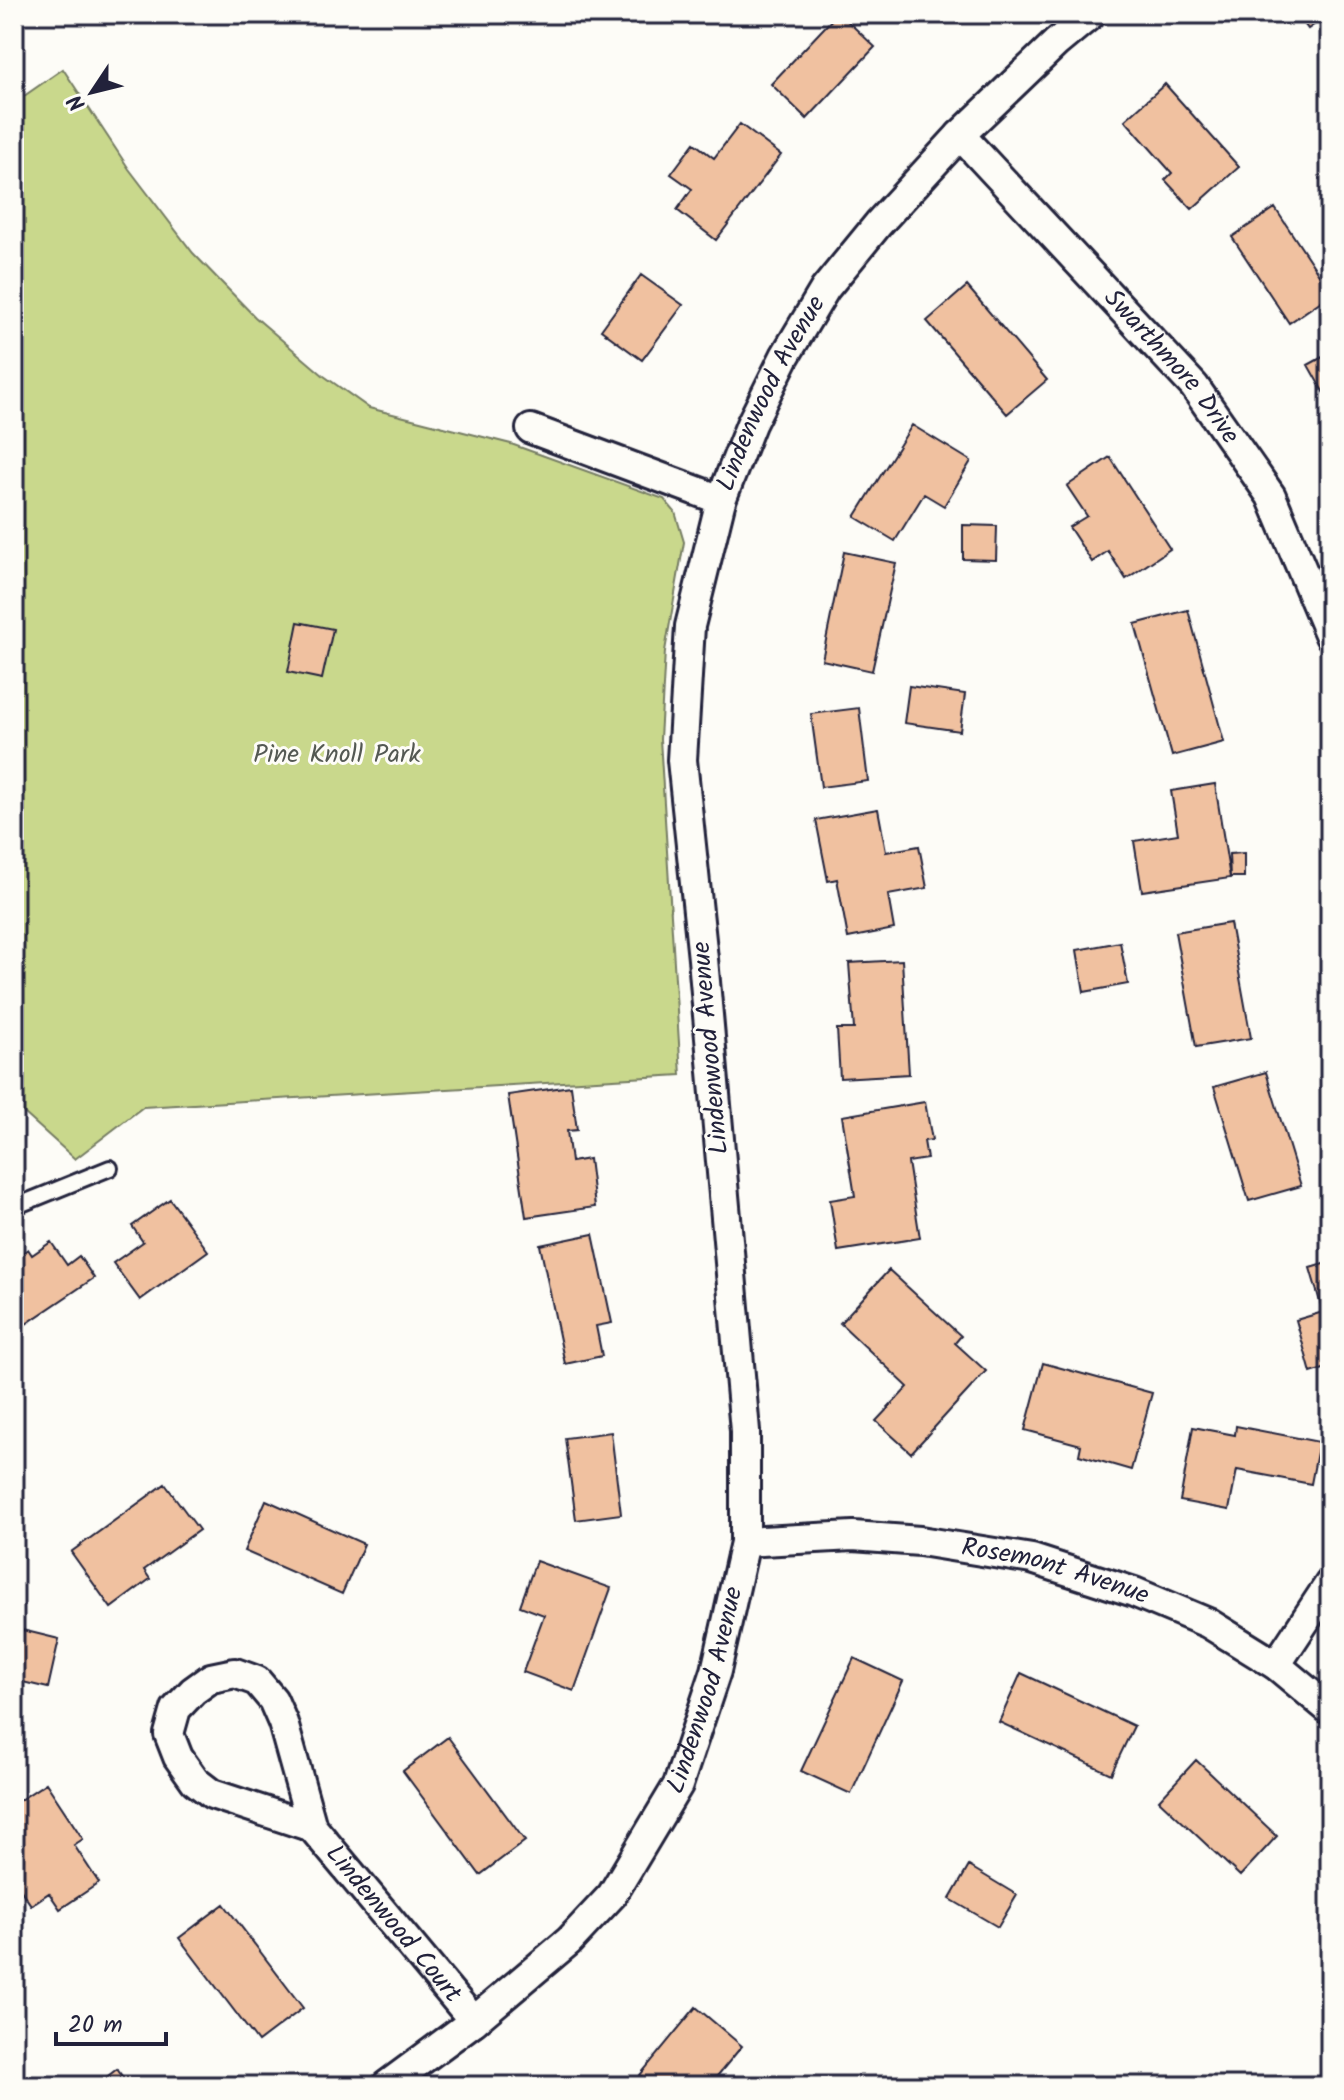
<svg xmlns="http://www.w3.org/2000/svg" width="1344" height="2100" font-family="Kalam,sans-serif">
	<rect width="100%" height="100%" fill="#fdfcf7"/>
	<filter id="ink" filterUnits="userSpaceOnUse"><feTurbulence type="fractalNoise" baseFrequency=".0125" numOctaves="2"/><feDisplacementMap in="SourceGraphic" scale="16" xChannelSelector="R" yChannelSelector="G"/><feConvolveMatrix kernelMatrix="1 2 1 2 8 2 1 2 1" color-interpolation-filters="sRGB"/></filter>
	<g filter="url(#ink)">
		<path fill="#c9d88c" stroke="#767d64" stroke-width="2" d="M 63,69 L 129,169 L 193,253 L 255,317 L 324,376 L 369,408 L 511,444 L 664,499 L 675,512 L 684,542 L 665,651 L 660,739 L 681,1075 L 143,1107 L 75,1159 L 14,1104 L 14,103 Z"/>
		<path fill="#f0c1a0" stroke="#22223b" stroke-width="2" d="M 837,14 L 840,14 L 875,47 L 807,119 L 771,84 Z
			M 1297,14 L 1329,14 L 1308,29 Z
			M 1165,84 L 1239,167 L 1192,209 L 1165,180 L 1172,173 L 1125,120 Z
			M 740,124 L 781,155 L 716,240 L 677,210 L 692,189 L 671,174 L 694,143 L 714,158 Z
			M 1275,208 L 1330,291 L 1330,295 L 1289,323 L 1232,237 Z
			M 641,275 L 683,305 L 642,360 L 601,330 Z
			M 967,286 L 1047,380 L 1007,414 L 927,321 Z
			M 1330,353 L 1330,404 L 1308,365 Z
			M 912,425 L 971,461 L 944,506 L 924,494 L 895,541 L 855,517 Z
			M 1110,457 L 1170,549 L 1126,579 L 1108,551 L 1092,562 L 1069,527 L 1087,516 L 1067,486 Z
			M 963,525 L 997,526 L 996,560 L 963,559 Z
			M 844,552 L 896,563 L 872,671 L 822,660 Z
			M 1188,610 L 1224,742 L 1172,756 L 1135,624 Z
			M 298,622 L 333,629 L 322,679 L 288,672 Z
			M 909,686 L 965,694 L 960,731 L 904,723 Z
			M 859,708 L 868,781 L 821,787 L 811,714 Z
			M 1215,784 L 1230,878 L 1142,891 L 1134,841 L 1178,834 L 1171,791 Z
			M 878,809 L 886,852 L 919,846 L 927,888 L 888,895 L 894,929 L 848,938 L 837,879 L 828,881 L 816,820 Z
			M 1244,853 L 1244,877 L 1230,877 L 1229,854 Z
			M 1230,923 L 1251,1038 L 1196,1047 L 1175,932 Z
			M 1120,942 L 1128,984 L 1084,992 L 1077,950 Z
			M 902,960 L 909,1074 L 840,1078 L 837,1029 L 854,1029 L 849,963 Z
			M 1266,1072 L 1301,1186 L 1249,1201 L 1214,1087 Z
			M 571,1086 L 577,1130 L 567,1131 L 571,1162 L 589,1159 L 595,1207 L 526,1217 L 508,1095 Z
			M 925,1102 L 932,1140 L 924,1141 L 927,1159 L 908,1162 L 920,1238 L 838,1251 L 830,1200 L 855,1196 L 842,1116 Z
			M 170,1199 L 208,1251 L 140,1300 L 113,1263 L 143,1242 L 132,1226 Z
			M 593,1234 L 612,1323 L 596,1326 L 602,1356 L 565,1364 L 540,1245 Z
			M 51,1242 L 67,1265 L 79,1256 L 94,1278 L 14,1332 L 14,1258 L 28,1249 L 32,1255 Z
			M 1330,1262 L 1330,1367 L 1311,1373 L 1296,1320 L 1323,1312 L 1310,1268 Z
			M 889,1270 L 961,1336 L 955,1343 L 986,1371 L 911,1453 L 876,1421 L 908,1387 L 840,1323 Z
			M 1043,1363 L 1152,1393 L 1131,1470 L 1079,1455 L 1081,1445 L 1025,1430 Z
			M 1236,1426 L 1319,1442 L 1311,1484 L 1237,1470 L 1229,1510 L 1180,1501 L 1193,1427 L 1235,1435 Z
			M 611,1432 L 621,1514 L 576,1520 L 565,1438 Z
			M 165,1484 L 199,1530 L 144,1570 L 150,1579 L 111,1608 L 71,1552 Z
			M 266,1500 L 364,1544 L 342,1594 L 244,1551 Z
			M 536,1561 L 611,1588 L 574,1691 L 523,1672 L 544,1615 L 520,1606 Z
			M 14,1628 L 59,1639 L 48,1688 L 14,1680 Z
			M 854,1658 L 903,1681 L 851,1794 L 801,1771 Z
			M 1021,1673 L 1134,1726 L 1111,1774 L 999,1722 Z
			M 448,1737 L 525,1841 L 480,1875 L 403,1771 Z
			M 1196,1760 L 1277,1836 L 1240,1876 L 1159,1800 Z
			M 46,1783 L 83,1839 L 74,1845 L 99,1883 L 60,1909 L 49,1893 L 31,1905 L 14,1880 L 14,1865 L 23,1859 L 14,1845 L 14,1804 Z
			M 969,1866 L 1017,1895 L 998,1927 L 950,1899 Z
			M 224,1904 L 303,2008 L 258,2042 L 179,1938 Z
			M 696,2007 L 742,2046 L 709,2086 L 654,2086 L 640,2075 Z
			M 117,2069 L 129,2086 L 95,2086 Z"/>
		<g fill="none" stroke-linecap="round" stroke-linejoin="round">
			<g stroke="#22223b" stroke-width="20">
				<path id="service" d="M 14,1207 L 110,1168"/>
			</g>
			<g stroke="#22223b" stroke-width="34">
				<g id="minor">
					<path id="s1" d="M 960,135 L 1194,386 L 1271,496 L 1330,636"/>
					<path d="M 531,429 L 721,500"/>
					<path id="s2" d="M 745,1542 L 853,1536 L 920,1541 L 1032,1559 L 1134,1592 L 1208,1623 L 1276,1665 L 1330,1710"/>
					<path d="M 1276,1665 L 1330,1583"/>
					<path id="s3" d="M 312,1827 L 212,1794 L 195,1781 L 178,1757 L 169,1734 L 176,1709 L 193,1691 L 211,1678 L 235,1673 L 257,1681 L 273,1700 L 283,1723 L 312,1827 L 474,2021"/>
					<path id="s4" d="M 386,2086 L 474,2021 L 569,1941 L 612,1895 L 678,1785 L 716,1671 L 745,1542 L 745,1431 L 703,959 L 682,760 L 690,626 L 721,500 L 751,424 L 785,356 L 825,289 L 879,223 L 960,135 L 1056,43 L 1091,14"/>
				</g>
			</g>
			<use href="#service" stroke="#fdfcf7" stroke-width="14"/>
			<use href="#minor" stroke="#fdfcf7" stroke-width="28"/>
		</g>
	</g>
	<g text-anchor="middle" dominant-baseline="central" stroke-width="6" stroke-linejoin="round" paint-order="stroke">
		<g font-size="26" fill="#22223b" stroke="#fdfcf7">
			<text stroke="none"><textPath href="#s1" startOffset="314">Swarthmore Drive</textPath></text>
			<text stroke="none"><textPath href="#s4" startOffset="1844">Lindenwood Avenue</textPath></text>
			<text transform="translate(711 1048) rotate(-95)">Lindenwood Avenue</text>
			<text stroke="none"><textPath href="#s2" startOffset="314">Rosemont Avenue</textPath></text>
			<text stroke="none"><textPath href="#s4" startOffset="524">Lindenwood Avenue</textPath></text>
			<text stroke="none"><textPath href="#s3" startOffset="586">Lindenwood Court</textPath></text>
		</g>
		<g font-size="26" fill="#545953" stroke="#fdfcf7">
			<text x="337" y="755">Pine Knoll Park</text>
		</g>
	</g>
	<rect width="1344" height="2100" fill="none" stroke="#fdfcf7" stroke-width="48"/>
	<rect x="24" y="24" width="1296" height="2052" fill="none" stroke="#22223b" stroke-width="3" filter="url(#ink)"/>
	<g transform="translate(92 92) rotate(235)" stroke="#fdfcf7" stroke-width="6" paint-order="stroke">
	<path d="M0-6L14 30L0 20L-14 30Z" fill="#22223b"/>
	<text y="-12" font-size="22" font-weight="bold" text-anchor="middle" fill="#22223b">N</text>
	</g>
	<path d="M56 2032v12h110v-12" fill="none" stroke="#22223b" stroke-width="4"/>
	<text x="68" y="2032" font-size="24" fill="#22223b" stroke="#fdfcf7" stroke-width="6" paint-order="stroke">20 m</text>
</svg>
